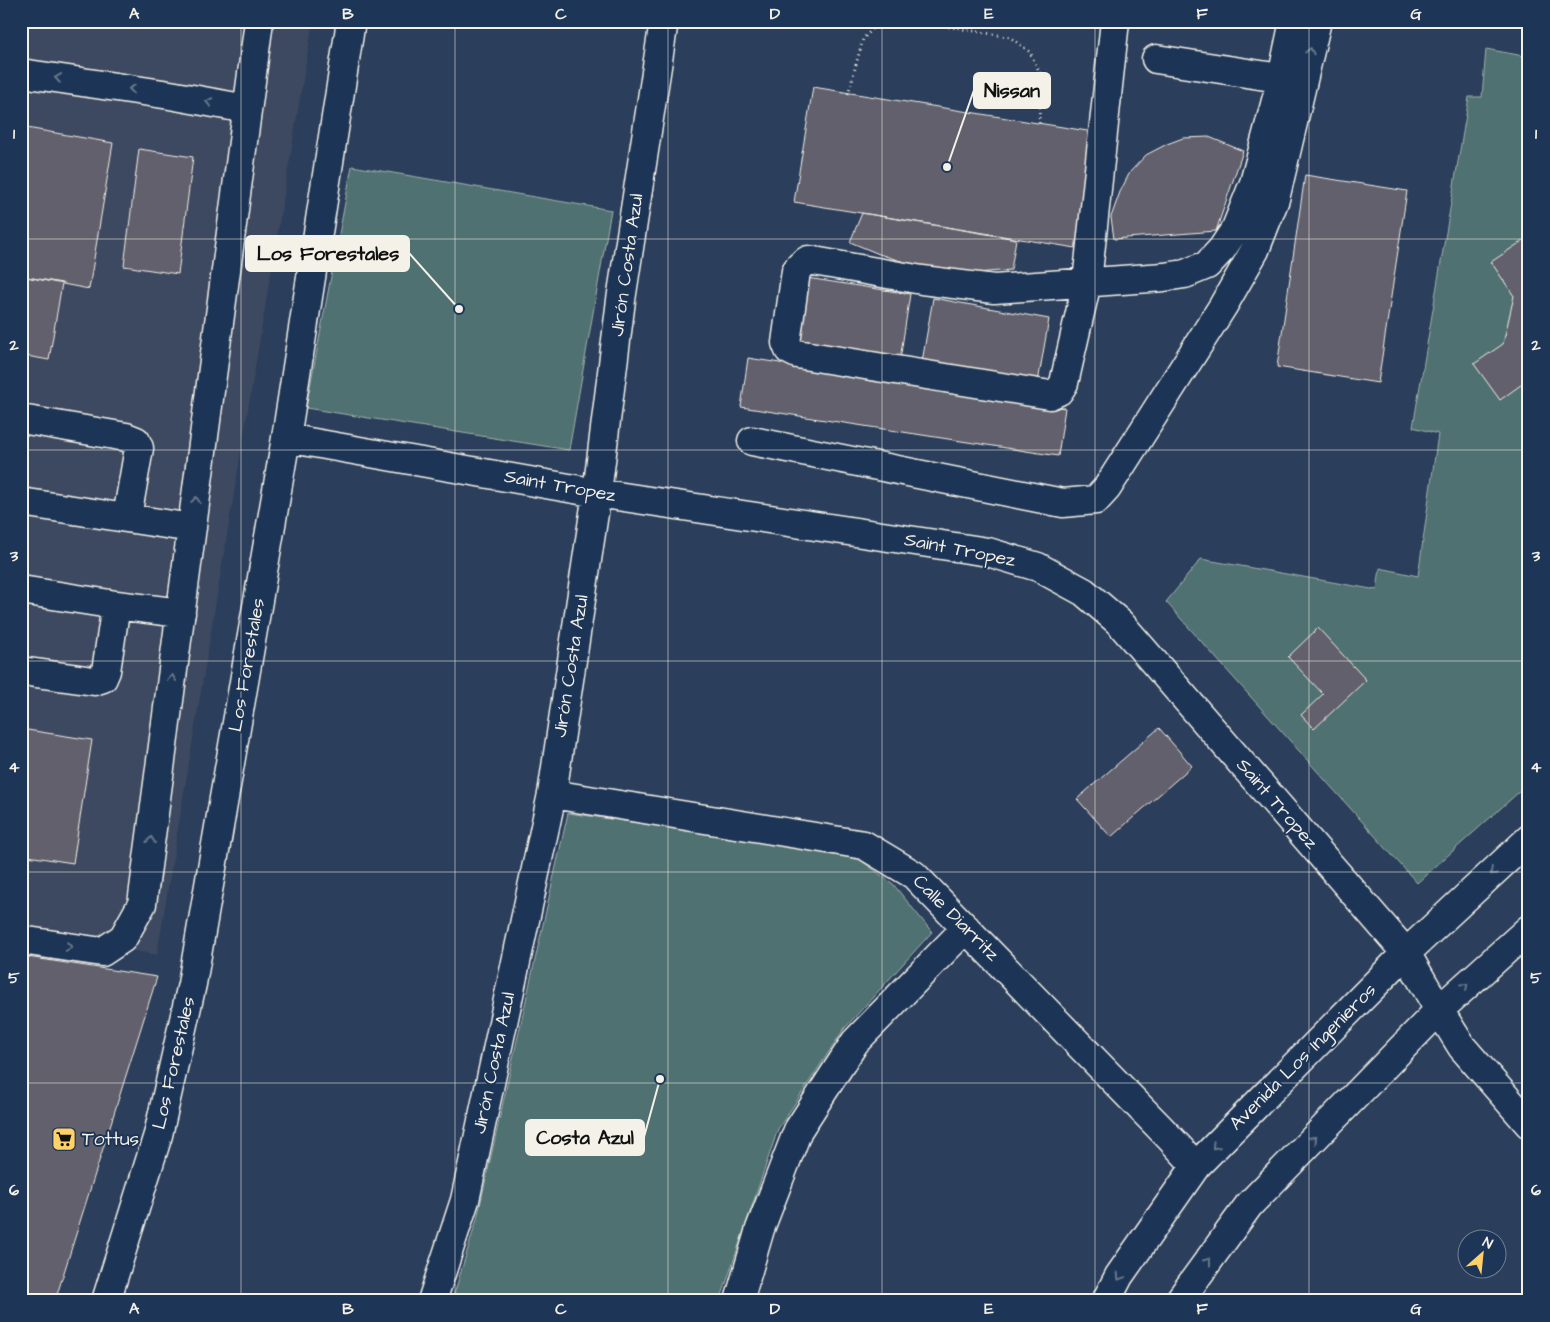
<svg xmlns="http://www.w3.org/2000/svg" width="1550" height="1322" font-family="'Architects Daughter',sans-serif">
	<rect width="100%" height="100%" fill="#2b3e5b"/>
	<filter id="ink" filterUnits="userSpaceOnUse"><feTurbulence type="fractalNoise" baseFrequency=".02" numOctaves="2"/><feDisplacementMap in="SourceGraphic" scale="10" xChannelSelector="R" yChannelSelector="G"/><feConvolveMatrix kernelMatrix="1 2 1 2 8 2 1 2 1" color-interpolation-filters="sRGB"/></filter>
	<g filter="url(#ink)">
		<path fill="#3c4860" d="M 21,21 L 313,21 L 157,955 L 21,931 Z"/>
		<path fill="#507171" stroke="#a2b1ac" d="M 1486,49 L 1529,57 L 1529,783 L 1417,883 L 1166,602 L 1201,559 L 1377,590 L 1380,568 L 1418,576 L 1438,434 L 1413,427 L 1469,97 L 1482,97 Z
			M 352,166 L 611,210 L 569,450 L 306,408 Z
			M 568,813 L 851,853 L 893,884 L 932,932 L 844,1029 L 778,1129 L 720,1301 L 452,1301 L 477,1219 Z"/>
		<path fill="#62606c" stroke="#f4f1e8" d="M 813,87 L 1100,133 L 1082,249 L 794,202 Z
			M 21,127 L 113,143 L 89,289 L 21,276 Z
			M 1209,137 L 1243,151 L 1216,231 L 1114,239 L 1111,217 L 1120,192 L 1130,172 L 1146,155 L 1167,144 L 1183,138 Z
			M 139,149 L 193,157 L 178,274 L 124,266 Z
			M 1305,175 L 1407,191 L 1378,383 L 1277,367 Z
			M 862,213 L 1016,239 L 1011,270 L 965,274 L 932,268 L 904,262 L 879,254 L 850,242 Z
			M 1527,238 L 1529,241 L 1529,379 L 1500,400 L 1474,364 L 1503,344 L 1514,296 L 1491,262 Z
			M 21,276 L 62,283 L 49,360 L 21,355 Z
			M 807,278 L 910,294 L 900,360 L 797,344 Z
			M 933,298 L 1049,319 L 1038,382 L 922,362 Z
			M 748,358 L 1065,408 L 1058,456 L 741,407 Z
			M 1318,628 L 1366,680 L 1314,729 L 1301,715 L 1323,694 L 1288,657 Z
			M 1159,728 L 1192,766 L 1111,837 L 1077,799 Z
			M 21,729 L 92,740 L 73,863 L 21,855 Z
			M 21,956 L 157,977 L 55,1301 L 21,1301 Z"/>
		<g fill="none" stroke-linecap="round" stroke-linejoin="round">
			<g stroke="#f4f1e8" stroke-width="31">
				<path id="minor" d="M 1115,21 L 1087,282 L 1064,383 L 1059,391 L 1050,395 L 797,354 L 789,350 L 786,343 L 796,271 L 801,265 L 808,260 L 922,280 L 994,289 L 1164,277 L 1185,274 L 1207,265 L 1222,249 L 1236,228 L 1254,183 L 1282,78 L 1294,21
					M 1156,59 L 1299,81
					M 21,73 L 170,95 L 247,109
					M 21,419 L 126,437 L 136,441 L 139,448 L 127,517
					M 286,438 L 597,493 L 988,552 L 1038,567 L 1084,592 L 1120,623 L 1406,953 L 1439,1010 L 1462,1047 L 1529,1124
					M 752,441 L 1063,503 L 1096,500 L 1107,488 L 1223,306 L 1255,250 L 1275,199 L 1317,21
					M 21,502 L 192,528
					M 21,590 L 116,605 L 106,671 L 103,678 L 94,681 L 21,671
					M 116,605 L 181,613
					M 552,794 L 864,845 L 914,875 L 1170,1138 L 1196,1166
					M 21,940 L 102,952 L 123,938 L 142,904 L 259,21
					M 106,1301 L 158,1135 L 192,984 L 286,438 L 351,21
					M 432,1301 L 465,1200 L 552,794 L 597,493 L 621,300 L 664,21
					M 739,1301 L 760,1229 L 798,1130 L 855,1042 L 966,928
					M 1106,1301 L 1119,1276 L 1196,1166 L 1406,953 L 1529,839
					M 1179,1301 L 1249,1205 L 1439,1010 L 1529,929"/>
			</g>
			<path stroke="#f4f1e8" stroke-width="3" stroke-dasharray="1 4" stroke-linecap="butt" d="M 914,21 L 1010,37 L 1030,52 L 1041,75 L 1039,124
				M 848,94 L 863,39 L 877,24 L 888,21"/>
			<use href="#minor" stroke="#1d3557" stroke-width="28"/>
		</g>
		<defs><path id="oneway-chevron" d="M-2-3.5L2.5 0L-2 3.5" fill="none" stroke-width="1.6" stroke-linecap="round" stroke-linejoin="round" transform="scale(1.25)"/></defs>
		<g stroke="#68778a">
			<use href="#oneway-chevron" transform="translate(1310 51) rotate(-78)"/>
			<use href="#oneway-chevron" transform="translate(58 78) rotate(-171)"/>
			<use href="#oneway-chevron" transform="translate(132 89) rotate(-172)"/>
			<use href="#oneway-chevron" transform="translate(209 102) rotate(-169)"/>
			<use href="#oneway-chevron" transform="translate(196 500) rotate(-83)"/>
			<use href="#oneway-chevron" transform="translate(172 678) rotate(-83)"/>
			<use href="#oneway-chevron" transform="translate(151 840) rotate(-83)"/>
			<use href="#oneway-chevron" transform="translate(1493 872) rotate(137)"/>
			<use href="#oneway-chevron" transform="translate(69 947) rotate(9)"/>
			<use href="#oneway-chevron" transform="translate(1465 986) rotate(-42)"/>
			<use href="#oneway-chevron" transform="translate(1314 1139) rotate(-46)"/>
			<use href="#oneway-chevron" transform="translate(1215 1146) rotate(134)"/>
			<use href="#oneway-chevron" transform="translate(1208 1261) rotate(-54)"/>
			<use href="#oneway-chevron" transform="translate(1120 1277) rotate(121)"/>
		</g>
	</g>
	<path fill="none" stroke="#f4f1e8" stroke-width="1" stroke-opacity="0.55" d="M 241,21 L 241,1301M 455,21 L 455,1301M 668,21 L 668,1301M 882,21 L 882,1301M 1095,21 L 1095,1301M 1309,21 L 1309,1301M 21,239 L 1529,239M 21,450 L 1529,450M 21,661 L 1529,661M 21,872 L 1529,872M 21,1083 L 1529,1083"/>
	<defs>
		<g id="supermarket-square" transform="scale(1.25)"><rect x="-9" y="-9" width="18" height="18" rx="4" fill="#ffd166" stroke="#1d3557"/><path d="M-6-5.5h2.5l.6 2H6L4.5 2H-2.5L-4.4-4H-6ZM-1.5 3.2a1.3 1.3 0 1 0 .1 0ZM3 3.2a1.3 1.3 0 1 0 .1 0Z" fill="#111"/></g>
	</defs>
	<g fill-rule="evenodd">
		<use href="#supermarket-square" x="64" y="1139"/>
	</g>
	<g text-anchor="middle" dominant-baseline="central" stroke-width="4" stroke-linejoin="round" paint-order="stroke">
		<g font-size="19" fill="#f4f1e8" stroke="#1d3557">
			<text transform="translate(627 265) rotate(-82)">Jirón Costa Azul</text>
			<text transform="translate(560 486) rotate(10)">Saint Tropez</text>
			<text transform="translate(960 550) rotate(11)">Saint Tropez</text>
			<text transform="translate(247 665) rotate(-80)">Los Forestales</text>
			<text transform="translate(571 666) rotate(-81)">Jirón Costa Azul</text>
			<text transform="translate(1277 804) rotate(49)">Saint Tropez</text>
			<text transform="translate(956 918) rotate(45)">Calle Diarritz</text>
			<text transform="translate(1303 1057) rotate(-45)">Avenida Los Ingenieros</text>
			<text transform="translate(174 1063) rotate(-77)">Los Forestales</text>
			<text transform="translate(494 1063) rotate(-78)">Jirón Costa Azul</text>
		</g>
		<g font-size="19" fill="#f4f1e8" stroke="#1d3557" text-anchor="start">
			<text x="82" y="1139">Tottus</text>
		</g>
	</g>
	<path fill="none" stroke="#f4f1e8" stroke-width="2" d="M947 167L974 90M459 309L409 253M660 1079L644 1137"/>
	<g fill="#f4f1e8" stroke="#1d3557" stroke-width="2">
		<circle cx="947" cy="167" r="5"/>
		<circle cx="459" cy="309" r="5"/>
		<circle cx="660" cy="1079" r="5"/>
	</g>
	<g fill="#f4f1e8" stroke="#f4f1e8" stroke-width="2">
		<rect x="974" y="73" width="76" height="35" rx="5"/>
		<rect x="246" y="236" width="163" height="35" rx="5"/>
		<rect x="526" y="1120" width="118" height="35" rx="5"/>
	</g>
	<g font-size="20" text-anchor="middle" font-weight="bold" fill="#111">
		<text x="1012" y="97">Nissan</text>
		<text x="328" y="260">Los Forestales</text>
		<text x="585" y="1144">Costa Azul</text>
	</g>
	<rect width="1550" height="1322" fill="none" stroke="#1d3557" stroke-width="55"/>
	<g transform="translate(1482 1254) rotate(27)"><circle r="24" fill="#1d3557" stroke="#738091"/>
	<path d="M0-4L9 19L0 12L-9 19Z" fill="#ffd166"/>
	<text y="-8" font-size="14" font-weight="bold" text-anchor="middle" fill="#f4f1e8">N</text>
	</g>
	<rect x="28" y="28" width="1494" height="1266" fill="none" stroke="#f4f1e8" stroke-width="2"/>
	<g font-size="16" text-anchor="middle" font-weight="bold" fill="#f4f1e8">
		<text x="134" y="19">A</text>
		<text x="348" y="19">B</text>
		<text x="561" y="19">C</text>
		<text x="775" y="19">D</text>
		<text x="989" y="19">E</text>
		<text x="1202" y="19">F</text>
		<text x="1416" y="19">G</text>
		<text x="14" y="139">1</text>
		<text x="1536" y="139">1</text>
		<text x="14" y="350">2</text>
		<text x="1536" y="350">2</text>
		<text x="14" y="561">3</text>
		<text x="1536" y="561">3</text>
		<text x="14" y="772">4</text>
		<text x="1536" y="772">4</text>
		<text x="14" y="983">5</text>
		<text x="1536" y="983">5</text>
		<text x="14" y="1195">6</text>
		<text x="1536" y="1195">6</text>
		<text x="134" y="1314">A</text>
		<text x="348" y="1314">B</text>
		<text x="561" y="1314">C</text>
		<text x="775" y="1314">D</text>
		<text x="989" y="1314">E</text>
		<text x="1202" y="1314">F</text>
		<text x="1416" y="1314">G</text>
	</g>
</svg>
